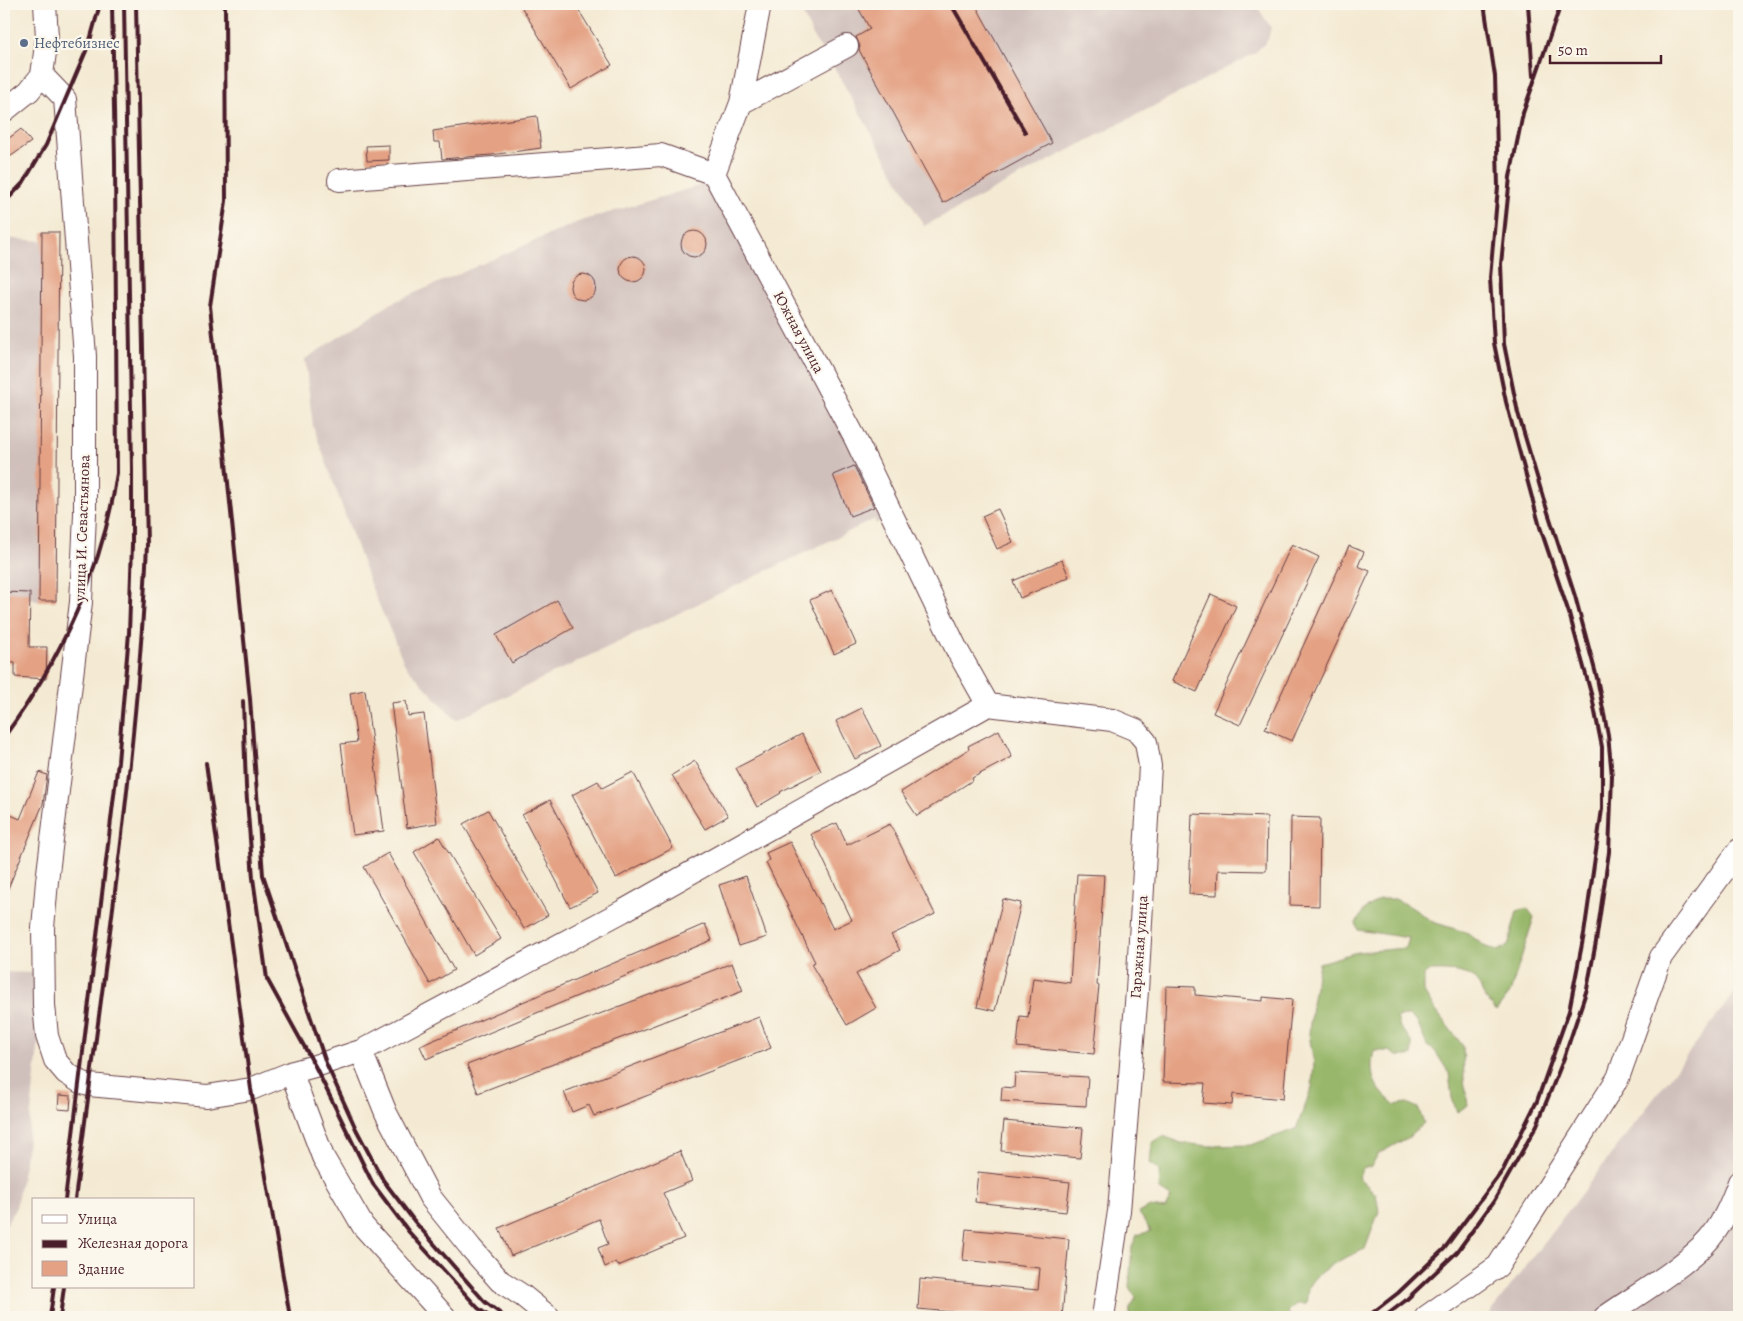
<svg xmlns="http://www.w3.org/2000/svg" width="1743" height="1321" font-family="Alegreya,serif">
	<rect width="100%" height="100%" fill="#fbf7ec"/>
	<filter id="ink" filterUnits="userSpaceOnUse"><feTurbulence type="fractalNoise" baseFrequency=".02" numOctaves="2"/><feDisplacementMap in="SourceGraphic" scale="10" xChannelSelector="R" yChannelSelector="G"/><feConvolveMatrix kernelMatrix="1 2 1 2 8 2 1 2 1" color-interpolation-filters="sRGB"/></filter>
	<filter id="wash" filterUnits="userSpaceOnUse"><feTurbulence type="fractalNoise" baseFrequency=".0096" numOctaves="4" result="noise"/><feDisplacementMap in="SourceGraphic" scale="20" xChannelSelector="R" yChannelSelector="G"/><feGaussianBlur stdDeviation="1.12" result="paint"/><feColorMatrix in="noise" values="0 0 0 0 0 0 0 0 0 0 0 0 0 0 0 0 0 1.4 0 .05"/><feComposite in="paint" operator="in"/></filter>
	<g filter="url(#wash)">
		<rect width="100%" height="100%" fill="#f4ead3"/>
		<path fill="#d0c0bc" d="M 798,4 L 1255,4 L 1271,27 L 1268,40 L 1255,53 L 924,226 L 831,62 L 815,40 Z
			M 725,178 L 890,517 L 875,524 L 875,519 L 456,720 L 405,665 L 369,581 L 313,426 L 305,359 L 392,303 L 578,222 Z
			M 4,238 L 54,242 L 39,601 L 18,593 L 13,663 L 4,662 Z
			M 4,972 L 38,973 L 39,1040 L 27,1148 L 16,1207 L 4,1229 Z
			M 1739,987 L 1739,1317 L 1487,1317 Z"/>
		<path fill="#98b76a" stroke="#716b4a" d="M 1380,899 L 1395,899 L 1411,907 L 1433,922 L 1468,933 L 1484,946 L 1497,951 L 1508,946 L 1517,911 L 1527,908 L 1534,917 L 1510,993 L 1496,1011 C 1492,1005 1485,999 1482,992 C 1481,990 1481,987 1479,985 C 1470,969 1444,971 1428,971 L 1424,976 L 1424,992 L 1433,1007 L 1463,1046 L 1464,1080 L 1468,1105 L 1457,1112 L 1452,1098 L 1449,1073 L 1435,1051 L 1427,1046 L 1417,1022 L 1409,1016 L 1397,1017 L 1400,1028 L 1407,1035 L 1412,1044 L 1412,1056 L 1397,1056 L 1389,1051 L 1374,1051 C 1368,1077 1375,1088 1395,1105 L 1407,1103 L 1418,1108 L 1424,1123 L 1409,1137 L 1378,1154 L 1371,1167 L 1364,1167 L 1358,1177 L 1376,1194 L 1379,1211 L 1365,1249 C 1347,1257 1316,1269 1308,1288 C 1307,1293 1307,1299 1306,1304 L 1296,1304 L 1288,1312 L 1290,1317 L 1129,1317 L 1130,1308 L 1136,1298 L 1129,1287 L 1132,1247 L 1137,1235 L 1151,1231 L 1139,1213 L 1150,1207 L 1165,1209 L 1171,1197 L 1160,1190 L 1159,1171 L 1150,1163 L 1152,1143 L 1163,1136 L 1181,1143 L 1210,1146 L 1251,1145 L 1296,1129 L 1312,1087 L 1314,1064 L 1309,1034 L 1312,1004 L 1319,963 L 1357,952 L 1406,948 L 1409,938 L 1358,930 L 1356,923 L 1365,909 Z"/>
		<g id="blocks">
			<path fill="#e4a183" d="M 528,4 L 575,4 L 612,65 L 571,89 L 522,8 Z
				M 856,4 L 975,4 L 1052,143 L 943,203 L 859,50 L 860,46 L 856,37 L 870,29 Z
				M 537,116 L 541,148 L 491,155 L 442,159 L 440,142 L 434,142 L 433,131 Z
				M 21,129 L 31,142 L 4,161 L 4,142 Z
				M 389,145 L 389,160 L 367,161 L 366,146 Z
				M681 244a13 13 0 1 1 26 0a13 13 0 1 1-26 0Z
				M 42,232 L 59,232 L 56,601 L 39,601 Z
				M620 269a13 13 0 1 1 26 0a13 13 0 1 1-26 0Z
				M570 287a13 13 0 1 1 26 0a13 13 0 1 1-26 0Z
				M 854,466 L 874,507 L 850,516 L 833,475 Z
				M 998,509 L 1013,542 L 997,549 L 982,516 Z
				M 1292,544 L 1319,557 L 1240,725 L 1213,713 Z
				M 1349,546 L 1364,552 L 1358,566 L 1370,571 L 1292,741 L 1265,729 Z
				M 1062,560 L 1069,577 L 1020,598 L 1013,581 Z
				M 832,590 L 856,644 L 834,654 L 810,600 Z
				M 4,592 L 30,593 L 29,647 L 47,647 L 46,679 L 15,677 L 15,663 L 4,662 Z
				M 1211,594 L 1236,606 L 1197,692 L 1172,681 Z
				M 557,600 L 573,628 L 512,663 L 496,635 Z
				M 365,690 L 384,831 L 353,835 L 341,744 L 357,742 L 350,693 Z
				M 406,701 L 408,716 L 424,714 L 437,823 L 407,828 L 391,703 Z
				M 862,708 L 881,746 L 855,759 L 836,721 Z
				M 999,730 L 1012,757 L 972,778 L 973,780 L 917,816 L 901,792 L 969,749 L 968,746 Z
				M 802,734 L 821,771 L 780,792 L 781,793 L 757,807 L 736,768 Z
				M 695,761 L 728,816 L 705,829 L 672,775 Z
				M 39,772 L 47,775 L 43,804 L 4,898 L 4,812 L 20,819 Z
				M 633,772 L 673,848 L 616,878 L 572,795 L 598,781 L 602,788 Z
				M 550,800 L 598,893 L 570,907 L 522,815 Z
				M 488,810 L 548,915 L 524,929 L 463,824 Z
				M 1192,814 L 1267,817 L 1266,871 L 1218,870 L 1217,895 L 1189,894 Z
				M 1291,817 L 1320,818 L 1319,906 L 1290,905 Z
				M 837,823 L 847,845 L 890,824 L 935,914 L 891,935 L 900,950 L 856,974 L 876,1008 L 847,1025 L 811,964 L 815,962 L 766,862 L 769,860 L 766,853 L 790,842 L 833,929 L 852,920 L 811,834 Z
				M 439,837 L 501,939 L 474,955 L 414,852 Z
				M 388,853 L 454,970 L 430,984 L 364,867 Z
				M 1077,874 L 1104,875 L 1097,985 L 1099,986 L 1095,1024 L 1097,1024 L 1094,1054 L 1017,1047 L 1020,1016 L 1028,1017 L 1033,978 L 1070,983 Z
				M 746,876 L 767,937 L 739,946 L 719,885 Z
				M 1003,899 L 1021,903 L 995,1011 L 977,1007 Z
				M 705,924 L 712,940 L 426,1059 L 420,1046 Z
				M 732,963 L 743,991 L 478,1093 L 467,1065 Z
				M 1166,986 L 1195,987 L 1195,995 L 1263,1001 L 1263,997 L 1292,1000 L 1283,1099 L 1233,1094 L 1232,1105 L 1203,1103 L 1205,1083 L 1163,1082 Z
				M 759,1017 L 771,1048 L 594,1116 L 589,1105 L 572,1112 L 564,1092 Z
				M 1015,1073 L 1088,1077 L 1086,1106 L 1001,1101 L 1002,1087 L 1014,1088 Z
				M 59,1095 L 71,1096 L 70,1110 L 58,1109 Z
				M 1004,1121 L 1083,1128 L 1080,1158 L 1001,1151 Z
				M 680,1151 L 692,1181 L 663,1193 L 684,1238 L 618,1266 L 616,1262 L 605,1267 L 598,1248 L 608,1244 L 599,1219 L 511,1256 L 499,1228 Z
				M 978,1172 L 1070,1182 L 1066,1212 L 975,1202 Z
				M 966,1229 L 1069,1239 L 1062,1317 L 1006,1317 L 918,1309 L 920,1279 L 1038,1290 L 1040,1268 L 963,1260 Z"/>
		</g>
	</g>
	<g filter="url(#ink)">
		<use href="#blocks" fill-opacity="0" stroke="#643d44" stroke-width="1"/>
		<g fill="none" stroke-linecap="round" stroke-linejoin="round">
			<g stroke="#643d44" stroke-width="24">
				<path id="minor" d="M 760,4 L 741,103 L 714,174 L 855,438 L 957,650 L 988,705
					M 42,75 L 65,99 L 85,356 L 85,514 L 81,602 L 47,881 L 43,928 L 44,1005 L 47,1036 L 55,1060 L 66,1073 L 80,1082 L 89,1085 L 207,1096 L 251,1089 L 293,1072 L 315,1066 L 361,1051 L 623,911 L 988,705
					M 42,75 L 47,37 L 45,4
					M 741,103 L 847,46
					M 4,111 L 29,91 L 42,75
					M 339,180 L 661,155 L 714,174
					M 988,705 L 1112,720 L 1136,730 L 1146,742 L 1150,766 L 1137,991 L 1119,1211 L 1103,1317
					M 361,1051 L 386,1113 L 430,1197 L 471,1248 L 500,1281 L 523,1296 L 549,1317
					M 293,1072 L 296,1085 L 323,1157 L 363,1226 L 445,1317
					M 1426,1317 L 1498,1266 L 1618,1078 L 1661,957 L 1739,850
					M 1605,1317 C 1638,1294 1675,1273 1704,1245 C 1721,1228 1731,1204 1739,1182"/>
			</g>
			<use href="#minor" stroke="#fff" stroke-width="22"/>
			<path stroke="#4a1f2b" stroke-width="4" d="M 225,4 L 226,201 L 210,306 L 250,699 L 263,875 L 326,1063 L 356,1129 L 383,1180 L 415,1222 L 485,1302 L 505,1317
				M 951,4 L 1025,132
				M 1528,4 L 1533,76
				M 4,203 L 23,183 L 46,145 L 89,44 L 100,4
				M 243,701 L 246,787 L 253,878 L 267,979 L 315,1066 L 373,1184 L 409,1232 L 478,1308 L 490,1317
				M 4,737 C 60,661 104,567 117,473 L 115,161 L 112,4
				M 206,763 L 251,1089 L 290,1317
				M 65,1200 L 118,762 L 129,633 L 132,545 L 132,468 L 124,4
				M 75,1200 C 102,982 137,765 147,545 L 136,4
				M 50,1317 L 54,1287
				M 60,1317 L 64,1287
				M 1367,1317 L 1398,1293 L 1444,1249 L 1503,1170 L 1537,1101 L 1569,1011 L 1584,934 L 1602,809 L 1602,747 L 1592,697 L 1569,613 L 1540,527 L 1506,402 L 1494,343 L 1490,278 L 1498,187 L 1495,76 L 1484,4
				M 1384,1317 L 1405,1301 L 1457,1252 L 1494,1201 L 1537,1125 L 1564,1058 L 1587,989 L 1596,942 L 1609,852 L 1612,776 L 1608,735 L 1597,678 L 1575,596 L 1543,497 L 1518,413 L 1504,344 L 1501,264 L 1510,177 L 1523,113 L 1561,4"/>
		</g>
	</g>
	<circle fill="#5c6f8a" stroke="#fbf7ec" stroke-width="2" cx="24" cy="43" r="5"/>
	<g text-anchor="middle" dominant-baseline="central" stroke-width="4.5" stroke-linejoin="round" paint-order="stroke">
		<g font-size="15" fill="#4e5e75" stroke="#fbf7ec" text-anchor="start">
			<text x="34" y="43">Нефтебизнес</text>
		</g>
		<g font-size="15" fill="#4a1f2b" stroke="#fbf7ec">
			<text transform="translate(799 332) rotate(62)">Южная улица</text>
			<text transform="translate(82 528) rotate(-88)">улица И. Севастьянова</text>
			<text transform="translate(1139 947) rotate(-86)">Гаражная улица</text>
		</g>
	</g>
	<rect width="1743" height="1321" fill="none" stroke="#fbf7ec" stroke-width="20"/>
	<rect x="32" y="1198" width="162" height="90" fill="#fbf7ec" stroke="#b4a19f"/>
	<rect x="42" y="1215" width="25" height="8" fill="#ffffff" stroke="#b4a19f"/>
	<text x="78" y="1224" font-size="15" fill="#4a1f2b">Улица</text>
	<rect x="42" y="1240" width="25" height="8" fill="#4a1f2b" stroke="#b4a19f"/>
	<text x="78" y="1248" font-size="15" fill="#4a1f2b">Железная дорога</text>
	<rect x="42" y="1261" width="25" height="15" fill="#e4a183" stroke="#b4a19f"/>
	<text x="78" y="1274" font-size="15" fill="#4a1f2b">Здание</text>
	<path d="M1550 55v8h111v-8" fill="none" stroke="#4a1f2b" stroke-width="2.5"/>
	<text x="1558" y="55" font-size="15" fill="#4a1f2b" stroke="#fbf7ec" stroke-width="4" paint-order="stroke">50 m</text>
</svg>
